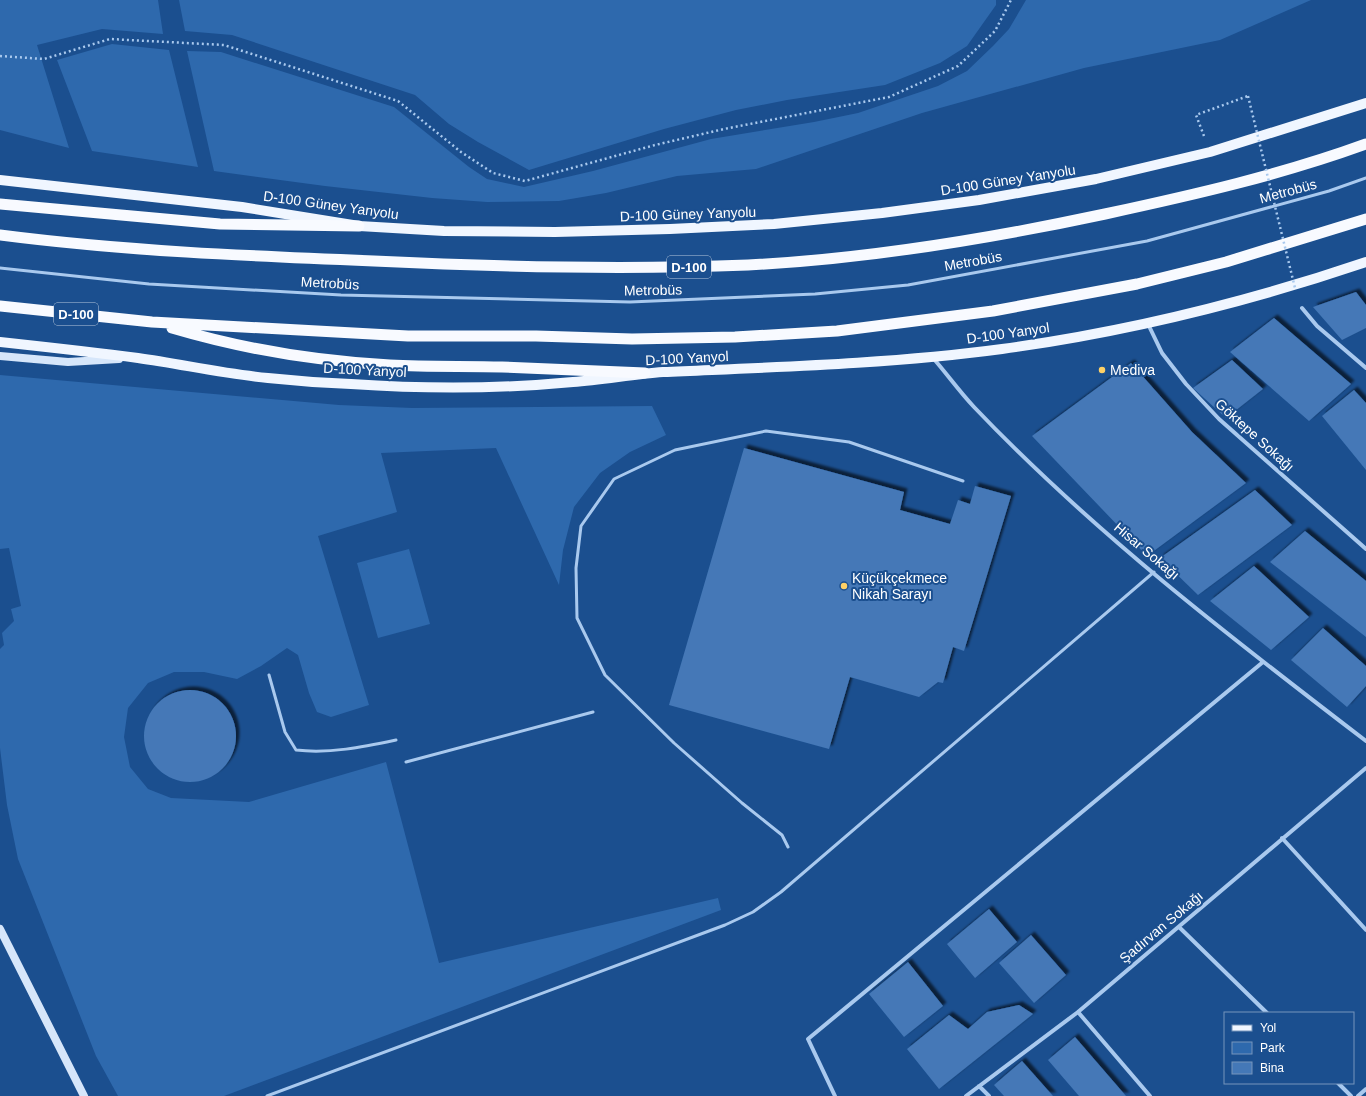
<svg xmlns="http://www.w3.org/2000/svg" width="1366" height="1096" font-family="Helvetica,sans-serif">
	<defs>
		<filter id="shadow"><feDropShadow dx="3.5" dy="-3.5" stdDeviation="1" flood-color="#0009"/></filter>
	</defs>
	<rect width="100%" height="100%" fill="#1b4f8f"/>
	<path fill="#2e69ad" d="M 0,0 L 158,0 L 163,34 L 102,29 L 37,45 L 69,148 L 0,130 Z
		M 179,0 L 996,0 L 996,5 L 967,46 L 940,63 L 885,85 L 787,100 L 736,110 L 664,129 L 529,170 L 478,142 L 449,124 L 415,95 L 232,35 L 185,31 Z
		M 1026,0 L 1311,0 L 1220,40 L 1084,68 L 922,113 L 756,169 L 677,176 L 606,193 L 559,201 L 487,202 L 432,198 L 325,186 L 214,171 L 187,51 L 221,52 L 394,107 L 469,167 L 487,179 L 524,187 L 593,171 L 711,139 L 814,122 L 858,113 L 938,86 L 967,71 L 993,46 L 1009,29 Z
		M 112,44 L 169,50 L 198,167 L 92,151 L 57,60 Z
		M 0,375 L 339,405 L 412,408 L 652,406 L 666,435 L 630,452 L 600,473 L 574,507 L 563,550 L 559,585 L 496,448 L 381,453 L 397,512 L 318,536 L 369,705 L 331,717 L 317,712 L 309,693 L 298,655 L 287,648 L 261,666 L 237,679 L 204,672 L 174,672 L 148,683 L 128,708 L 124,737 L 130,767 L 148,789 L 171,798 L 249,802 L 386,762 L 439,963 L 718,898 L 721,910 L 224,1096 L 118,1096 L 96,1056 L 18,859 L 7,805 L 0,748 L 0,649 L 4,645 L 2,633 L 14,621 L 11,609 L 21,606 L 9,548 L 0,549 Z
		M 409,549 L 430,624 L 378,638 L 357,563 Z"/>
	<path fill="#4478b7" filter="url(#shadow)" d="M 1356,292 L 1366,305 L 1366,328 L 1342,340 L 1313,307 Z
		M 1274,318 L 1351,384 L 1309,421 L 1230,352 Z
		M 1232,360 L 1263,389 L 1226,418 L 1193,388 Z
		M 1131,363 L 1192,432 L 1246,483 L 1147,556 L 1032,436 Z
		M 1354,390 L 1366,403 L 1366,470 L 1322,416 Z
		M 744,448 L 904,492 L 900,510 L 950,524 L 958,500 L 970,504 L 975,486 L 1011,496 L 964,651 L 953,647 L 943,683 L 938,682 L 919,697 L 850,677 L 829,749 L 669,705 Z
		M 1255,490 L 1292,525 L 1198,595 L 1160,558 Z
		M 1305,531 L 1366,581 L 1366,637 L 1270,562 Z
		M 1254,566 L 1309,617 L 1271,650 L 1210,601 Z
		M 1323,628 L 1366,666 L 1366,686 L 1347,707 L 1291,660 Z
		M144 736a46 46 0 1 1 92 0a46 46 0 1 1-92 0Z
		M 989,909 L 1017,942 L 975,978 L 947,944 Z
		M 1031,935 L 1066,975 L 1034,1003 L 999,963 Z
		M 908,962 L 943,1006 L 904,1037 L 869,994 Z
		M 1019,1005 L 1033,1014 L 939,1089 L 907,1049 L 949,1015 L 968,1029 L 987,1012 Z
		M 1075,1037 L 1126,1096 L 1079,1096 L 1048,1060 Z
		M 1022,1061 L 1053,1096 L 1004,1096 L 994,1085 Z"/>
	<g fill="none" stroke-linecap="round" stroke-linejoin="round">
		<path stroke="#a9c9ee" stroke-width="2.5" stroke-dasharray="2 3" stroke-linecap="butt" d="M 0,56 L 44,59 L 110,39 L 224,45 L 398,101 L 461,152 L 493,173 L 525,181 L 655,145 L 724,129 L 889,97 L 958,66 L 995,31 L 1011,0
			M 1204,136 L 1196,115 L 1248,96"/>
		<path stroke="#a9c9ee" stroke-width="3" d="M 0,268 L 149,284 L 341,295 L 630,302 L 815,294 L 908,285 L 1147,241 L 1329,191 L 1366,178
			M 269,675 L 285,732 L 296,750 C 329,754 363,747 396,740
			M 406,762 L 593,712
			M 788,847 L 782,835 L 742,803 L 674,743 L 605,675 L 577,618 L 576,568 L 581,526 L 614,479 L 675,450 L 766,431 L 849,442 L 963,481
			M 267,1096 L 725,925 L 753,912 L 781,892 L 1154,572"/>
		<path stroke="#a9c9ee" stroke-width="4" d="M 1302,308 L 1317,326 L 1366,368
			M 1148,324 L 1162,353 L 1186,384 L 1219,419 L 1366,549
			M 933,358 C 947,374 959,391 974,407 C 1092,531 1230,637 1366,741
			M 1282,838 L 1366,930
			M 1179,927 L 1267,1013
			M 1078,1012 L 1150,1096
			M 1338,1083 L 1351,1096
			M 979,1086 L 989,1096
			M 835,1096 L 808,1039 L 1263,662
			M 966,1096 L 1078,1012 L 1366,768
			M 1358,1096 L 1366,1089"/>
		<path stroke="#d6e6fa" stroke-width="8" d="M 0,356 L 68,362 L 119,359
			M 0,929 L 84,1096"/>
		<path stroke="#f0f6ff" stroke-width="10" d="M 0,180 L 242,207 L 359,226 L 444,231 L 555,232 L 670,229 L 774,224 L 882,213 L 979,200 L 1096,179 L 1210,152 L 1366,103
			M 0,342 C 46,347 92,352 138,358 C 181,364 225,374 268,378 C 296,381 324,383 351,384 C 425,389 500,389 573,382 C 603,380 633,374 663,372 C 776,367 890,364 1002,349 C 1126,332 1248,302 1366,262"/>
		<path stroke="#f8faff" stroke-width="11" d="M 0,204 L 220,224 L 359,226
			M 0,235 C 124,251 249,256 374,261 C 499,267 623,270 748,265 C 868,259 988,239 1105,214 C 1193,195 1281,175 1366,144
			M 0,306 L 152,322 L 408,336 L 536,336 L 632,339 L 735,337 L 837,331 L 993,311 L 1137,284 L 1226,262 L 1366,219
			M 172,328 C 243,349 316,361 390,365 C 428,367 465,366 502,367 C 550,369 597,371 645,373"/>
		<path stroke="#a9c9ee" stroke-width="2.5" stroke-dasharray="2 3" stroke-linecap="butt" d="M 1248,96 L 1295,288"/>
	</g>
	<g fill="#ffd166" stroke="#1b4f8f" stroke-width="1.5">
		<circle cx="1102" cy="370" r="4"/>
		<circle cx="844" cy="586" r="4"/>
	</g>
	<g text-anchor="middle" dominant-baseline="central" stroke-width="4" stroke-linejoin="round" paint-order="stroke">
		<g fill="#1b4f8f" stroke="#bbcadd" stroke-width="1">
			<rect x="667" y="256" width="44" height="22" rx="3"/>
			<rect x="54" y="303" width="44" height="22" rx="3"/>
		</g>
		<g font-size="13" font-weight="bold" fill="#fff">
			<text x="689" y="267">D-100</text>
			<text x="76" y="314">D-100</text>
		</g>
		<g font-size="14" fill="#fff" stroke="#1b4f8f">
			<text transform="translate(1008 180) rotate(-9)">D-100 Güney Yanyolu</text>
			<text transform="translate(1288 191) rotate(-15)">Metrobüs</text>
			<text transform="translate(331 205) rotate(8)">D-100 Güney Yanyolu</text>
			<text transform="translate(688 214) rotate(-2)">D-100 Güney Yanyolu</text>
			<text transform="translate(973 261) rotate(-10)">Metrobüs</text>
			<text transform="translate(330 283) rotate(3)">Metrobüs</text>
			<text transform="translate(653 290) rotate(-1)">Metrobüs</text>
			<text transform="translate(1008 333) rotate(-8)">D-100 Yanyol</text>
			<text transform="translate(687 358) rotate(-3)">D-100 Yanyol</text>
			<text transform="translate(365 370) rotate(3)">D-100 Yanyol</text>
			<text transform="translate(1255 435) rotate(42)">Göktepe Sokağı</text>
			<text transform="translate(1147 551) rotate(40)">Hisar Sokağı</text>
			<text transform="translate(1161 927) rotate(-40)">Şadırvan Sokağı</text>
		</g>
		<g font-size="14" fill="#fff" stroke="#1b4f8f" text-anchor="start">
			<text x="1110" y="370">Mediva</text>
			<text x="852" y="578">Küçükçekmece<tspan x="852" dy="16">Nikah Sarayı</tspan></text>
		</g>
	</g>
	<rect x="1224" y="1012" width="130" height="72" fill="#1b4f8f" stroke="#7695bc"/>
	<rect x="1232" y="1025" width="20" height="6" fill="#f0f6ff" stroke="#7695bc"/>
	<text x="1260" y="1032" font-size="12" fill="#ffffff">Yol</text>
	<rect x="1232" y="1042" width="20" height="12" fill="#2e69ad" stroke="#7695bc"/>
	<text x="1260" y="1052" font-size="12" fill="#ffffff">Park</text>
	<rect x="1232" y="1062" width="20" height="12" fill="#4478b7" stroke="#7695bc"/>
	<text x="1260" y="1072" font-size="12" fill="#ffffff">Bina</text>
</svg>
